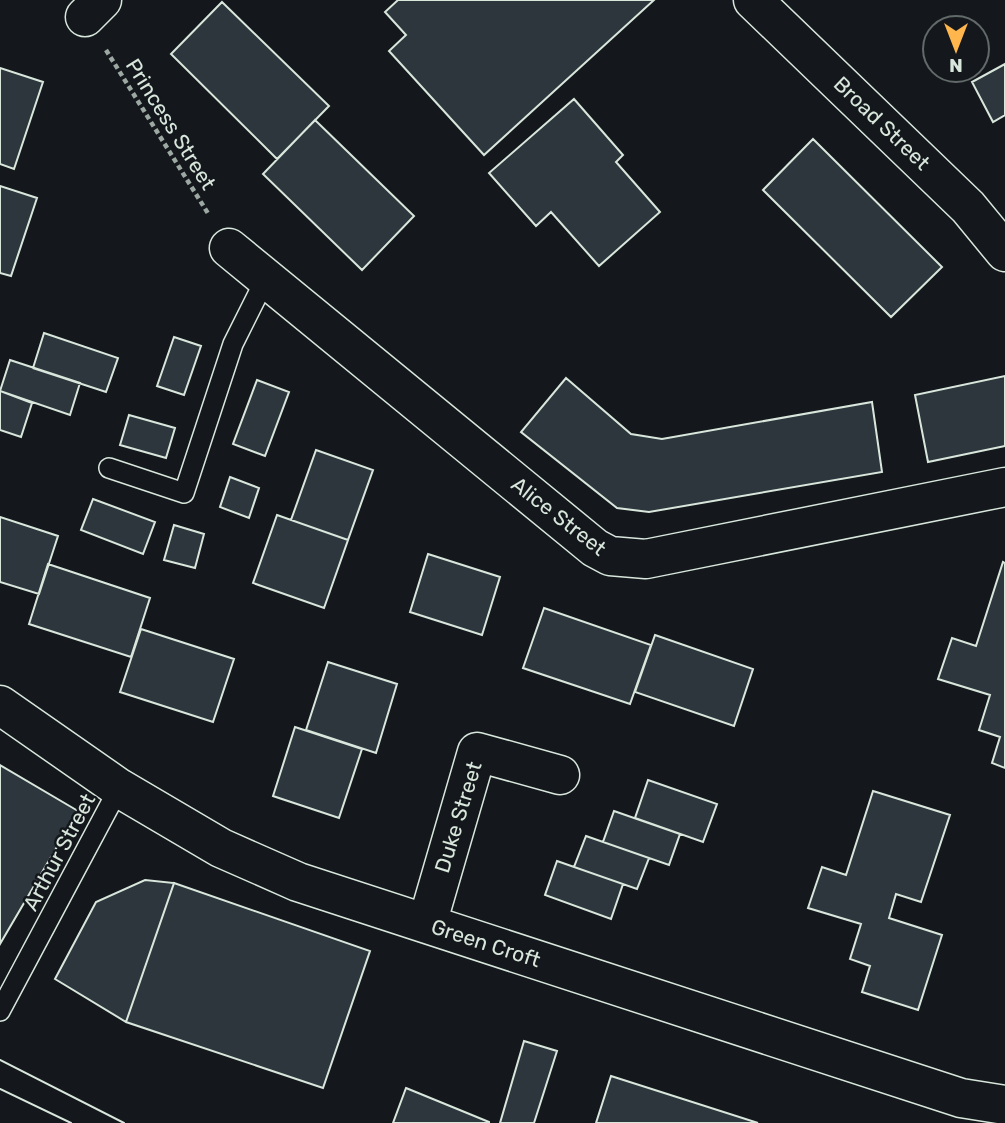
<svg xmlns="http://www.w3.org/2000/svg" width="1005" height="1123" font-family="Rubik,sans-serif">
	<rect width="100%" height="100%" fill="#14181c"/>
	<path fill="#2c363c" stroke="#d8e6dc" stroke-width="2" d="M 398,0 L 654,0 L 484,155 L 389,51 L 406,35 L 385,12 Z
		M 222,2 L 329,106 L 277,159 L 171,54 Z
		M 1005,64 L 1005,115 L 993,122 L 972,82 Z
		M 0,68 L 43,82 L 14,169 L 0,164 Z
		M 574,99 L 623,155 L 616,162 L 660,212 L 599,266 L 551,212 L 536,226 L 489,173 Z
		M 315,120 L 414,216 L 362,270 L 263,174 Z
		M 813,139 L 942,267 L 891,317 L 763,190 Z
		M 0,186 L 37,198 L 11,276 L 0,273 Z
		M 44,333 L 118,358 L 106,392 L 33,368 Z
		M 174,337 L 201,346 L 184,395 L 157,386 Z
		M 10,360 L 80,383 L 70,415 L 0,391 Z
		M 1005,376 L 1005,446 L 928,462 L 915,395 Z
		M 566,378 L 631,434 L 662,439 L 872,402 L 882,472 L 649,512 L 617,508 L 521,432 Z
		M 257,380 L 289,392 L 265,456 L 233,444 Z
		M 0,391 L 32,403 L 21,437 L 0,430 Z
		M 129,415 L 175,428 L 166,458 L 120,445 Z
		M 316,450 L 373,470 L 348,540 L 291,520 Z
		M 230,477 L 259,488 L 249,518 L 220,507 Z
		M 93,499 L 155,522 L 143,554 L 81,530 Z
		M 277,515 L 348,540 L 324,608 L 253,583 Z
		M 0,517 L 58,536 L 39,594 L 0,582 Z
		M 174,525 L 204,534 L 195,568 L 164,560 Z
		M 428,554 L 500,577 L 482,635 L 410,612 Z
		M 1003,562 L 1005,563 L 1005,768 L 992,763 L 1000,737 L 979,730 L 990,695 L 938,679 L 952,638 L 976,646 Z
		M 48,564 L 150,598 L 131,657 L 29,624 Z
		M 544,608 L 651,645 L 630,704 L 523,668 Z
		M 141,629 L 234,659 L 213,722 L 120,692 Z
		M 655,635 L 753,669 L 734,726 L 635,692 Z
		M 328,662 L 397,684 L 376,753 L 306,730 Z
		M 295,727 L 362,749 L 339,818 L 273,796 Z
		M 0,765 L 78,811 L 0,944 Z
		M 648,780 L 717,804 L 703,842 L 635,818 Z
		M 873,791 L 950,815 L 921,902 L 896,894 L 889,918 L 942,935 L 918,1010 L 862,992 L 870,966 L 850,959 L 861,924 L 808,908 L 822,867 L 846,875 Z
		M 614,811 L 680,834 L 669,865 L 603,842 Z
		M 586,836 L 649,858 L 637,889 L 574,867 Z
		M 557,861 L 623,884 L 611,919 L 545,895 Z
		M 145,880 L 174,883 L 126,1022 L 55,979 L 96,902 Z
		M 174,883 L 370,951 L 323,1088 L 126,1022 Z
		M 524,1041 L 557,1051 L 534,1123 L 500,1123 Z
		M 611,1076 L 758,1123 L 596,1123 Z
		M 406,1088 L 489,1122 L 489,1123 L 393,1123 Z"/>
	<g fill="none" stroke-linecap="round" stroke-linejoin="round">
		<g stroke="#d8e6dc" stroke-width="22">
			<path id="service" d="M 109,468 L 184,493 L 233,344 L 266,278
				M 0,1011 L 119,788"/>
		</g>
		<g stroke="#d8e6dc" stroke-width="41">
			<path id="minor" d="M 753,0 L 968,207 L 1005,252
				M 85,17 L 102,0
				M 229,248 L 595,548 L 610,556 L 646,559 L 1005,487
				M 0,705 L 119,788 L 221,848 L 298,882 L 961,1098 L 1005,1105
				M 427,924 L 477,752 L 560,775"/>
		</g>
		<path stroke="#9da8a2" stroke-width="4.5" stroke-dasharray="5 3.5" stroke-linecap="butt" d="M 106,50 L 209,215"/>
		<use href="#service" stroke="#14181c" stroke-width="19"/>
		<use href="#minor" stroke="#14181c" stroke-width="38"/>
		<path stroke="#d8e6dc" stroke-width="2" d="M 0,1060 L 124,1123
			M 0,1089 L 71,1123"/>
	</g>
	<g text-anchor="middle" dominant-baseline="central" stroke-width="5" stroke-linejoin="round" paint-order="stroke">
		<g font-size="21" fill="#d8e6dc" stroke="#14181c">
			<text transform="translate(882 123) rotate(44)">Broad Street</text>
			<text transform="translate(171 124) rotate(58)">Princess Street</text>
			<text transform="translate(559 516) rotate(38)">Alice Street</text>
			<text transform="translate(458 817) rotate(-73)">Duke Street</text>
			<text transform="translate(59 852) rotate(-62)">Arthur Street</text>
			<text transform="translate(486 943) rotate(18)">Green Croft</text>
		</g>
	</g>
	<g transform="translate(956 49) rotate(180)"><circle r="33" fill="#14181c" stroke="#626a69" stroke-width="2"/>
	<path d="M0-5L12 26L0 18L-12 26Z" fill="#ffb74d"/>
	<text y="-10" font-size="19" font-weight="bold" text-anchor="middle" fill="#d8e6dc">N</text>
	</g>
</svg>
